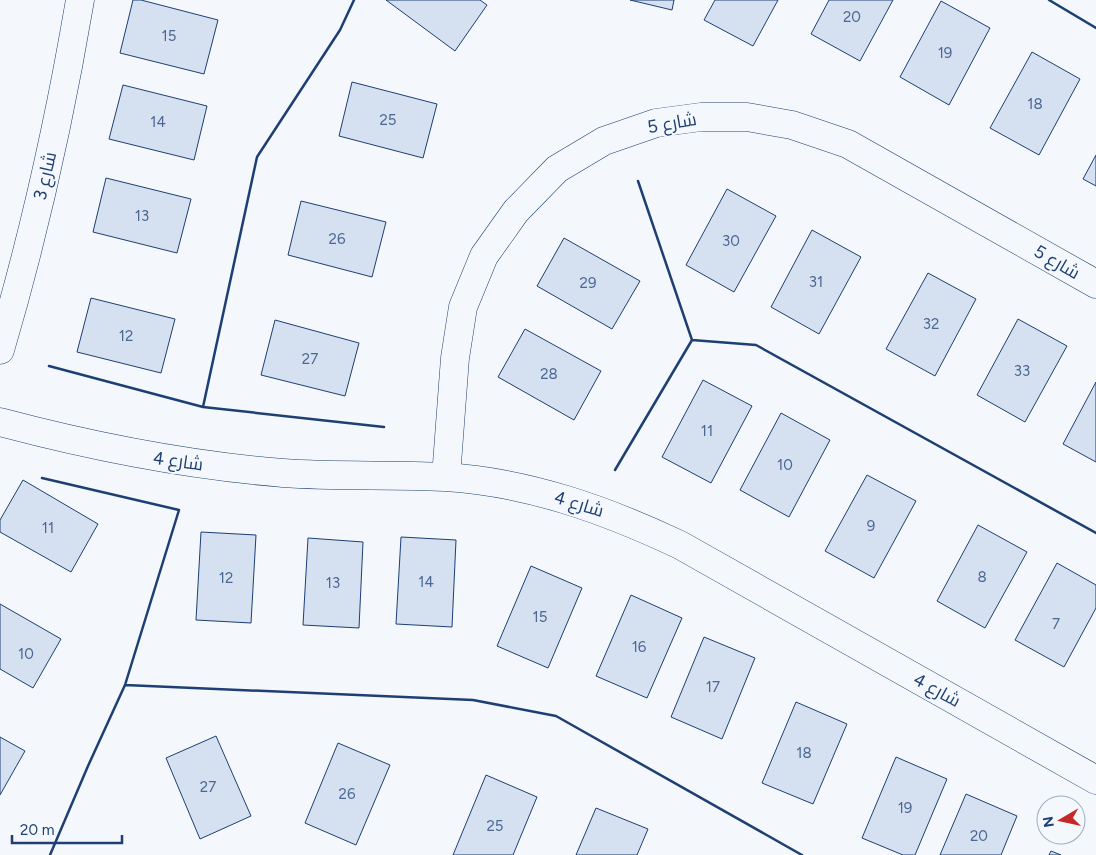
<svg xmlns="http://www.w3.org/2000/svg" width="1096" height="855" font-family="Figtree,Cairo,sans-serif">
	<rect width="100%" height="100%" fill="#f4f7fb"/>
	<path fill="#d5e0f0" stroke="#1d3f73" d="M 133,0 L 141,0 L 218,20 L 204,74 L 120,53 Z
		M 386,0 L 480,0 L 487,5 L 455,51 Z
		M 630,0 L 674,0 L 672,10 Z
		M 715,0 L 778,0 L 753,46 L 704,20 Z
		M 829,0 L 893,0 L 860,61 L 811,34 Z
		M 941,1 L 990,28 L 949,105 L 900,77 Z
		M 1032,52 L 1080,79 L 1039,155 L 990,128 Z
		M 352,82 L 437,104 L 423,158 L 339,136 Z
		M 123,85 L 207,106 L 194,160 L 109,139 Z
		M 1096,155 L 1096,186 L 1083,179 Z
		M 106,178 L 191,199 L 177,253 L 93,232 Z
		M 727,189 L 776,216 L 734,292 L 686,265 Z
		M 301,201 L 386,222 L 372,277 L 288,255 Z
		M 812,230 L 861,257 L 819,334 L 771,307 Z
		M 564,238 L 640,281 L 612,329 L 537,286 Z
		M 928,273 L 976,299 L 935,376 L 886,349 Z
		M 91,298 L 175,319 L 161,373 L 77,352 Z
		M 1018,319 L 1067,346 L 1025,422 L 977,395 Z
		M 275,320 L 359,343 L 345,396 L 261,375 Z
		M 525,329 L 601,371 L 574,420 L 498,377 Z
		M 703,380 L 752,406 L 711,483 L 662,457 Z
		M 1096,382 L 1096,462 L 1063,444 Z
		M 781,413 L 830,440 L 789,517 L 740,490 Z
		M 867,475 L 916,501 L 874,578 L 825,551 Z
		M 23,480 L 98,524 L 71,572 L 0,532 L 0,520 Z
		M 978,525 L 1027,552 L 985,628 L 937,601 Z
		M 201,532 L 256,535 L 251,623 L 196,620 Z
		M 401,537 L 456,540 L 452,627 L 396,624 Z
		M 308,538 L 363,542 L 359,628 L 303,625 Z
		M 1057,563 L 1096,585 L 1096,608 L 1064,667 L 1015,640 Z
		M 531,566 L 582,588 L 548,668 L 497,646 Z
		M 631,595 L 682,618 L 647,698 L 596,676 Z
		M 0,604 L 61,639 L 33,688 L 0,669 Z
		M 704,637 L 755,658 L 722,739 L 671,717 Z
		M 796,702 L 847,724 L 813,804 L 762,783 Z
		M 216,736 L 251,816 L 200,839 L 166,758 Z
		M 0,737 L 25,751 L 0,795 Z
		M 338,743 L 390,765 L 356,845 L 305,823 Z
		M 896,757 L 947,779 L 915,855 L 903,855 L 862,838 Z
		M 486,775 L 537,797 L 513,855 L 453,855 Z
		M 966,794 L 1017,816 L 1001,855 L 940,855 Z
		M 596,808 L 648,829 L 637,855 L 576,855 Z
		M 1051,851 L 1061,855 L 1049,855 Z"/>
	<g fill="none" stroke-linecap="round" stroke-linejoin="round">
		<g stroke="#1d3f73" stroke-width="29">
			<path id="street" d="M 0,350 C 34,235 60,118 80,0
				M 0,422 C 94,447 185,465 283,473 C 337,477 391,474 445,477 C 528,482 606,510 680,545 L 1096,780
				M 446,477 L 455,358 L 463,307 L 484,256 L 516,211 L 557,169 L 604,141 L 656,123 L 701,117 L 747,117 L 792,125 L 848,144 L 1096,284"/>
		</g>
		<use href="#street" stroke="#f4f7fb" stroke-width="28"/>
		<path stroke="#1d3f73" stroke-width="2.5" d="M 1049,0 L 1096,28
			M 638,181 L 692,340 L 756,345 L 1096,533
			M 49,366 L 203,407 L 384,427
			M 203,407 L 257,157 L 340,30 L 354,0
			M 615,470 L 692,340
			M 42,478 L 179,510 L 125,685 L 88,766 L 50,855
			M 125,685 L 473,700 L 556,716 L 802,855"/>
	</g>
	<g text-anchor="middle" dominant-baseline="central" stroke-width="4" stroke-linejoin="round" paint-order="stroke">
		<g font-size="15" fill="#4b6792">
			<text x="852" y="17">20</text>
			<text x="169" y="36">15</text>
			<text x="945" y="53">19</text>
			<text x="1035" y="104">18</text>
			<text x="388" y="120">25</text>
			<text x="158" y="122">14</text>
			<text x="142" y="216">13</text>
			<text x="337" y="239">26</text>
			<text x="731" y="241">30</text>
			<text x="816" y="282">31</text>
			<text x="588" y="283">29</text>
			<text x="931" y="324">32</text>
			<text x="126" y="336">12</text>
			<text x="310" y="359">27</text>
			<text x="1022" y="371">33</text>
			<text x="549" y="374">28</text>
			<text x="707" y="431">11</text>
			<text x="785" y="465">10</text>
			<text x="871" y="526">9</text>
			<text x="48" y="528">11</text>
			<text x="982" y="577">8</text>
			<text x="226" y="578">12</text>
			<text x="426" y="582">14</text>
			<text x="333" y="583">13</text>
			<text x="540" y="617">15</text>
			<text x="1056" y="624">7</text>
			<text x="639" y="647">16</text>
			<text x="26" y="654">10</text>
			<text x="713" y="687">17</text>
			<text x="804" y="753">18</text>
			<text x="208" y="787">27</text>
			<text x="347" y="794">26</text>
			<text x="905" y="808">19</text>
			<text x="495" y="826">25</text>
			<text x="979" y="836">20</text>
		</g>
		<g font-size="18" fill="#1d3f73" stroke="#f4f7fb">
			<text transform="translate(672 123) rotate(-10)">شارع 5</text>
			<text transform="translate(45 176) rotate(-77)">شارع 3</text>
			<text transform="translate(1057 262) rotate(30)">شارع 5</text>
			<text transform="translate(178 461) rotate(8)">شارع 4</text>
			<text transform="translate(579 504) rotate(17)">شارع 4</text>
			<text transform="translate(937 690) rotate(29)">شارع 4</text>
		</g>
	</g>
	<g transform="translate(1061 820) rotate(261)"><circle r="24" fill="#f4f7fb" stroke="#9eadc5"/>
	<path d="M0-4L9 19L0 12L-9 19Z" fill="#c62828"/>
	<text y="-8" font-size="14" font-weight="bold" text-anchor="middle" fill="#1d3f73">N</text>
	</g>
	<path d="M12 835v8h110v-8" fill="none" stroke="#1d3f73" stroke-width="2.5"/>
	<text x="20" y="835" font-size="15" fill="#1d3f73" stroke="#f4f7fb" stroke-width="4" paint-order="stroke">20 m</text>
</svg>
